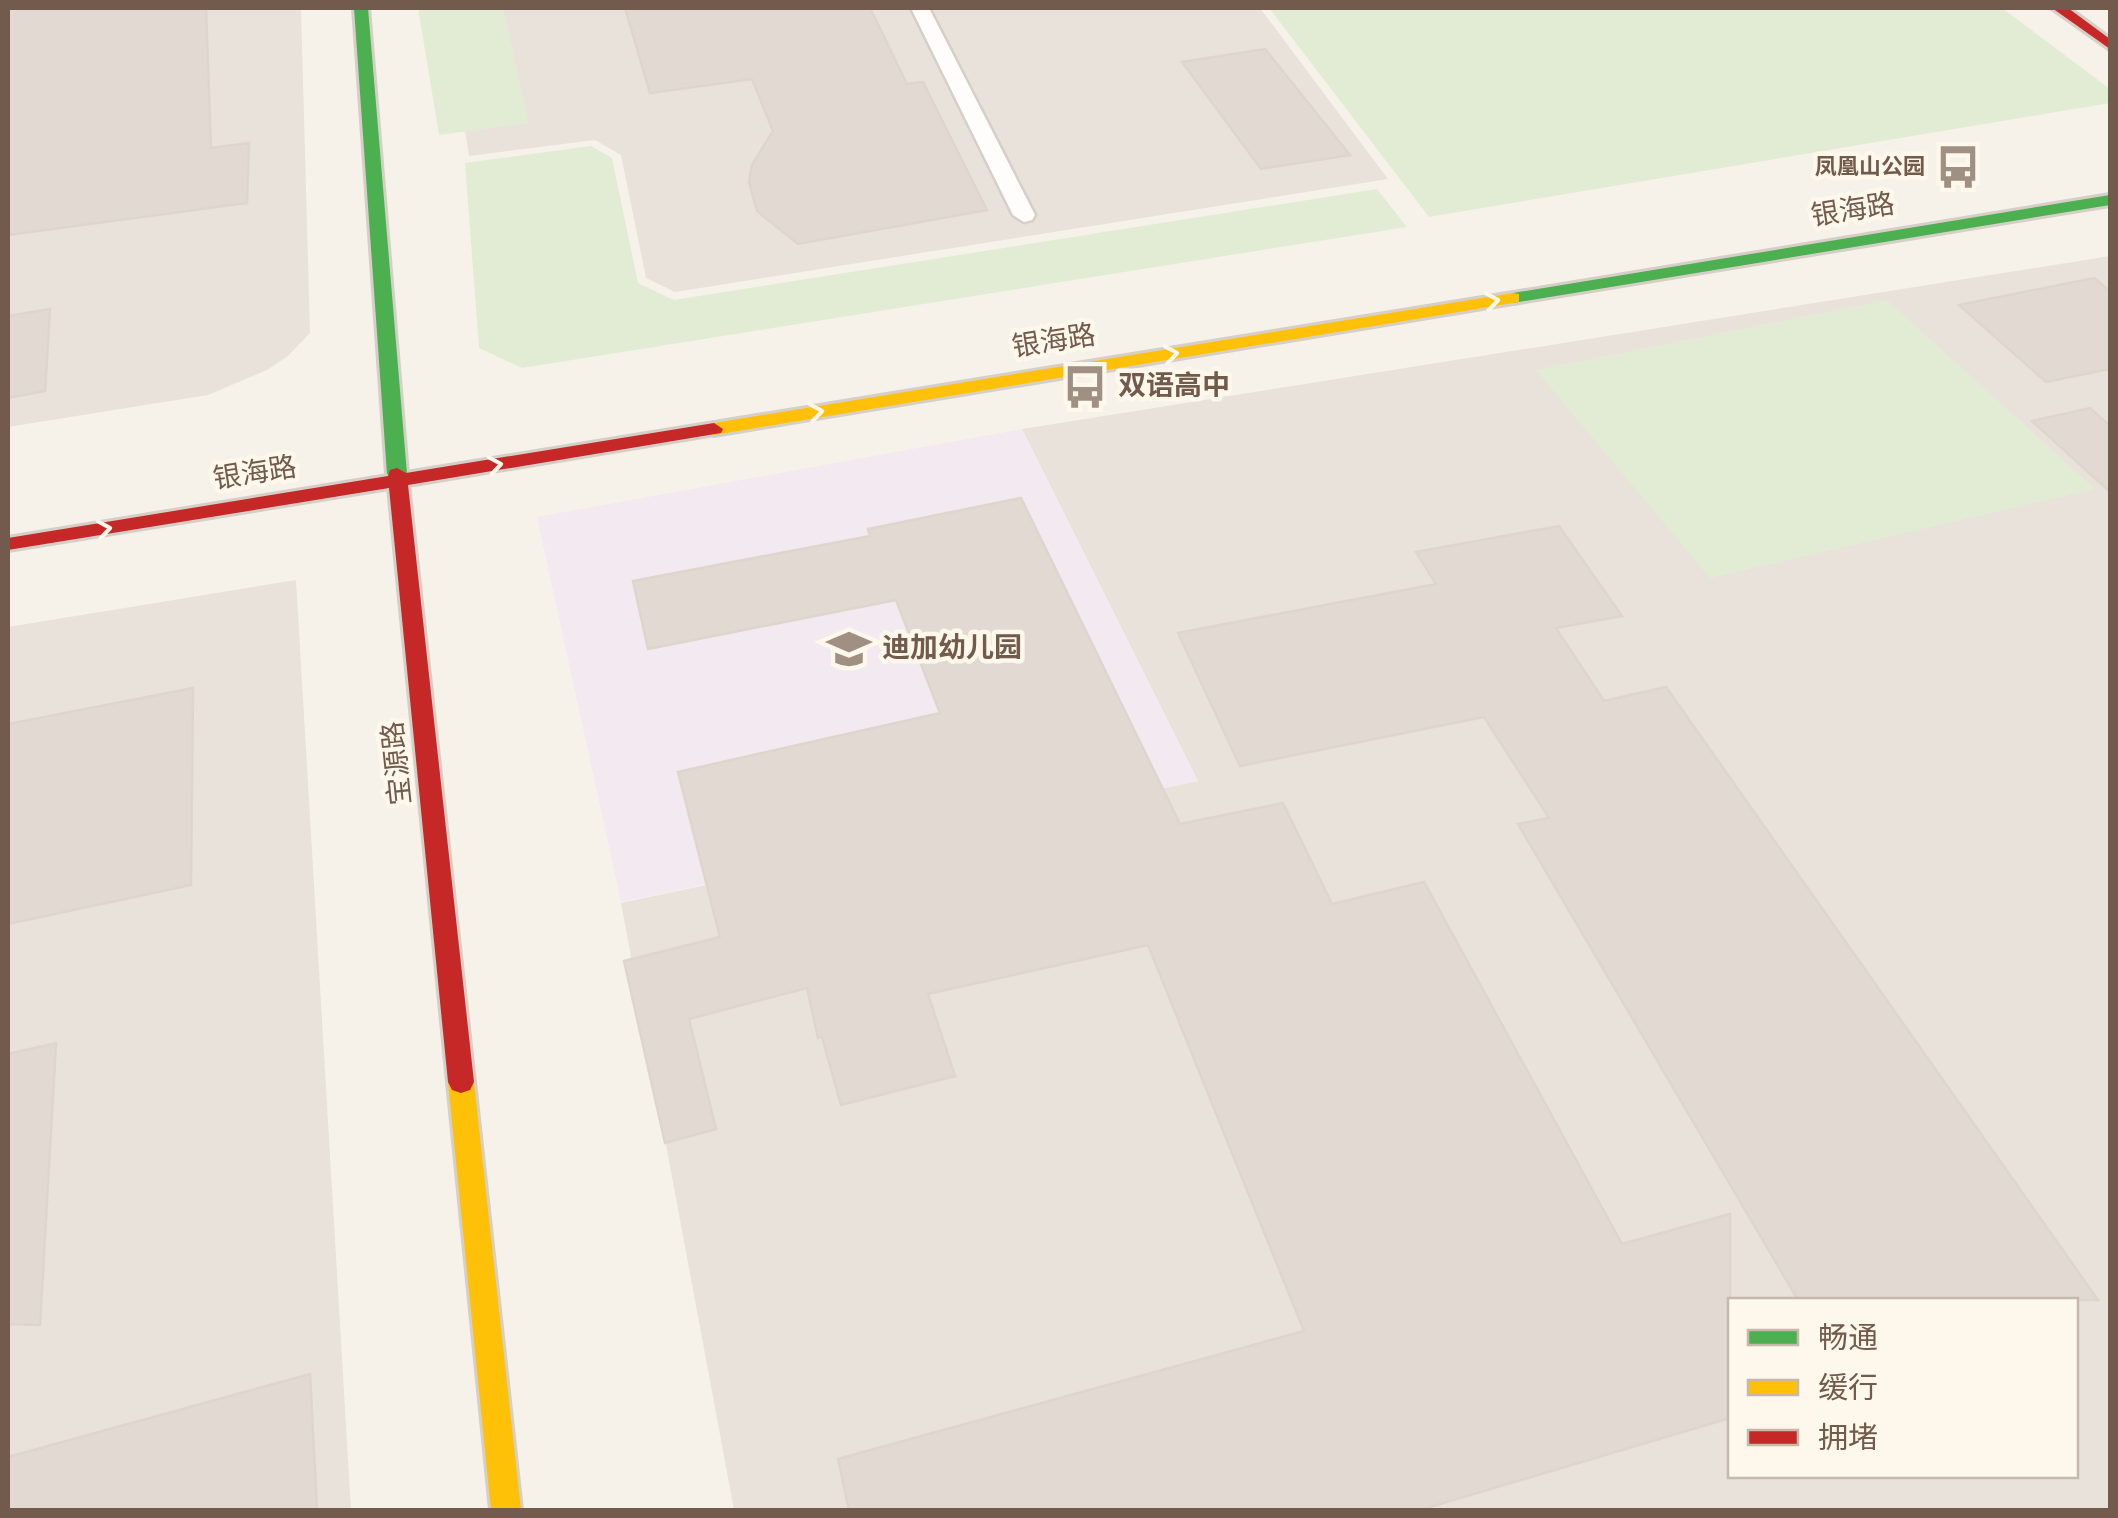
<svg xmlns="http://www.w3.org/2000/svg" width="2118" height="1518" font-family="'Alegreya Sans','Noto Sans SC',sans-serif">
	<rect width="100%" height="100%" fill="#f6f2ea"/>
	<path fill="#e8e2db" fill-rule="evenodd" d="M 8,8 L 301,8 L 310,333 L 288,356 L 267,370 L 208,395 L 8,427 Z
		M 446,8 L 1260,8 L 1388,179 L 675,292 L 646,278 L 621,155 L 595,140 L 469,156 Z
		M 2110,256 L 2110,1510 L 734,1510 L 621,903 L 1198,781 L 1022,429 ZM 1730,1300 L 2076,1300 L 2076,1476 L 1730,1476 Z
		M 296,580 L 351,1510 L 8,1510 L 8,627 Z"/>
	<path fill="#f3e9f1" d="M 1022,429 L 1198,781 L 621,902 L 537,517 Z"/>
	<path fill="#e2ecd5" d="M 418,8 L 503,8 L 529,123 L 439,135 Z
		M 1269,8 L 2002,8 L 2110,89 L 2110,103 L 1429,217 Z
		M 591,146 L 612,158 L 638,283 L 674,300 L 1377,189 L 1407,227 L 522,368 L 479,348 L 465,163 Z
		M 1887,300 L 2095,489 L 1710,578 L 1536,370 Z"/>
	<path fill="#e2dad2" stroke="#ded5cd" stroke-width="2.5" d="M 8,8 L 206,8 L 211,148 L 249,143 L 247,203 L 8,235 Z
		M 625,8 L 870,8 L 907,84 L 923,82 L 987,210 L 798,244 L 757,211 L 749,182 L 752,165 L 773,131 L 752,79 L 650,93 Z
		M 1265,49 L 1350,155 L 1261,169 L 1182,62 Z
		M 2094,278 L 2110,291 L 2110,369 L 2046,382 L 1959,305 Z
		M 50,309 L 45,391 L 8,398 L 8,316 Z
		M 2090,408 L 2110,426 L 2110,492 L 2032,421 Z
		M 1021,498 L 1180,824 L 1283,803 L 1332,904 L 1424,882 L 1622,1244 L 1730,1214 L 1730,1418 L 1420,1510 L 849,1510 L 838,1459 L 1304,1331 L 1148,945 L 928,994 L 955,1076 L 841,1105 L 822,1037 L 818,1038 L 807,988 L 689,1019 L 716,1129 L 665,1143 L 624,961 L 720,937 L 678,772 L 940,713 L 896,600 L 648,649 L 633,581 L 870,536 L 868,529 Z
		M 1559,526 L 1622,616 L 1556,628 L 1604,701 L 1666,687 L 2098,1300 L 1798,1300 L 1518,824 L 1549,818 L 1484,717 L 1240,766 L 1178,633 L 1436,584 L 1416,552 Z
		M 193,688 L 191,885 L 8,924 L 8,724 Z
		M 56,1043 L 40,1325 L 8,1324 L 8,1054 Z
		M 310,1374 L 317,1510 L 8,1510 L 8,1457 Z"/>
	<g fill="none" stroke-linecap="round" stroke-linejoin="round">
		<g stroke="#d5cfc8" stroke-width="5">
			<path id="lane" d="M 911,8 L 929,8 L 1035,215 L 1032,220 L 1024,222 L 1013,215 Z"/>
		</g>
		<g stroke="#d6cfc8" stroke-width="6">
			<path id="fast" d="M 354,8 L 368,8 L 407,474 L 397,480 L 387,474 Z
				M 2110,195 L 2110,205 L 1513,303 L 1504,298 L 1513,293 Z"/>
		</g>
		<g stroke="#d6cfc8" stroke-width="6">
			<path id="slow" d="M 1513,293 L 1519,294 L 1519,302 L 714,435 L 705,429 L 714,423 Z
				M 461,1071 L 470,1074 L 474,1082 L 521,1510 L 491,1510 L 448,1082 L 452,1074 Z"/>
		</g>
		<g stroke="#d6cfc8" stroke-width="6">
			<path id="jam" d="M 2052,8 L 2068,8 L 2110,39 L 2110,49 Z
				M 714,423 L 723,429 L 721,433 L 408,485 L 474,1082 L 470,1090 L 461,1093 L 452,1090 L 448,1082 L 389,488 L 8,550 L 8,538 L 388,476 L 390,470 L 397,468 L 406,473 Z"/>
		</g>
		<use href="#lane" fill="#fefdfc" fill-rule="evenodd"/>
		<use href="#fast" fill="#4caf50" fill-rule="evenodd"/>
		<use href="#slow" fill="#ffc107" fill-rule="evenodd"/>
		<use href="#jam" fill="#c62828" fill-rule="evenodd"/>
	</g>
	<defs><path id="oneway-chevron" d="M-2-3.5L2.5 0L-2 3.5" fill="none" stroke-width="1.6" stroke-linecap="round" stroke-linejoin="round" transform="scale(2.5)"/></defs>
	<g stroke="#fef7eb">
		<use href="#oneway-chevron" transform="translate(1492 301) rotate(-9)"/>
		<use href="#oneway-chevron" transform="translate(1171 354) rotate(-9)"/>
		<use href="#oneway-chevron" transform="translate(816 412) rotate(-9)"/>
		<use href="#oneway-chevron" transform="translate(495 465) rotate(-9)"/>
		<use href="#oneway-chevron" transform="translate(104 529) rotate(-9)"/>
	</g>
	<defs>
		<g id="bus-bare" transform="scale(3.45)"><path d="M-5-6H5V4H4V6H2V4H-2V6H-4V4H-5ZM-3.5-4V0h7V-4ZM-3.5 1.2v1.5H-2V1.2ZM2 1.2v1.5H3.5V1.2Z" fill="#a09083" stroke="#fef7eb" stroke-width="2.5" paint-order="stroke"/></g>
		<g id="school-bare" transform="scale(3.45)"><path d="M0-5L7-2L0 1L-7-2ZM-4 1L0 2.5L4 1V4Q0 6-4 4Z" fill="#a09083" stroke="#fef7eb" stroke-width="2.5" paint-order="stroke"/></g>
	</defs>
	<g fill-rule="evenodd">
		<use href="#bus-bare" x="1958" y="167"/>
		<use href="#bus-bare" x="1085" y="387"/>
		<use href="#school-bare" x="849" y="649"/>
	</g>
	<g text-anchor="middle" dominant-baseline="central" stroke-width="9" stroke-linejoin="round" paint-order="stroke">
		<g font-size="22" font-weight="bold" fill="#725b4c" stroke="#fef7eb" text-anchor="end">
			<text x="1925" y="167">凤凰山公园</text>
		</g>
		<g font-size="28" fill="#725b4c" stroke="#fef7eb">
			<text transform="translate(1853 211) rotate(-9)">银海路</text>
			<text transform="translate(1054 342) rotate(-9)">银海路</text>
			<text transform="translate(255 474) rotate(-9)">银海路</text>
			<text transform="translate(398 763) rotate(-96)">宝源路</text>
		</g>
		<g font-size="28" font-weight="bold" fill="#725b4c" stroke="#fef7eb" text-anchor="start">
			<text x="1118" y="387">双语高中</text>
			<text x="882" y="649">迪加幼儿园</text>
		</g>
	</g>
	<rect width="2118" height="1518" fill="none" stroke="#725b4c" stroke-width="20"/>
	<rect x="1728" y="1298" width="350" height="180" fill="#fef7eb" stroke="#c6b9ab" stroke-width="2.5"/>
	<rect x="1748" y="1330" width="50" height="15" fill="#4caf50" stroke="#c6b9ab" stroke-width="2.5"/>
	<text x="1818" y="1348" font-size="30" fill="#725b4c">畅通</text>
	<rect x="1748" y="1380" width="50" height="15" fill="#ffc107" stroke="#c6b9ab" stroke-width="2.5"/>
	<text x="1818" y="1398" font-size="30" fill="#725b4c">缓行</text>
	<rect x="1748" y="1430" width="50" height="15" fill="#c62828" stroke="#c6b9ab" stroke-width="2.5"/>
	<text x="1818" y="1448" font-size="30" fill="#725b4c">拥堵</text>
</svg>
